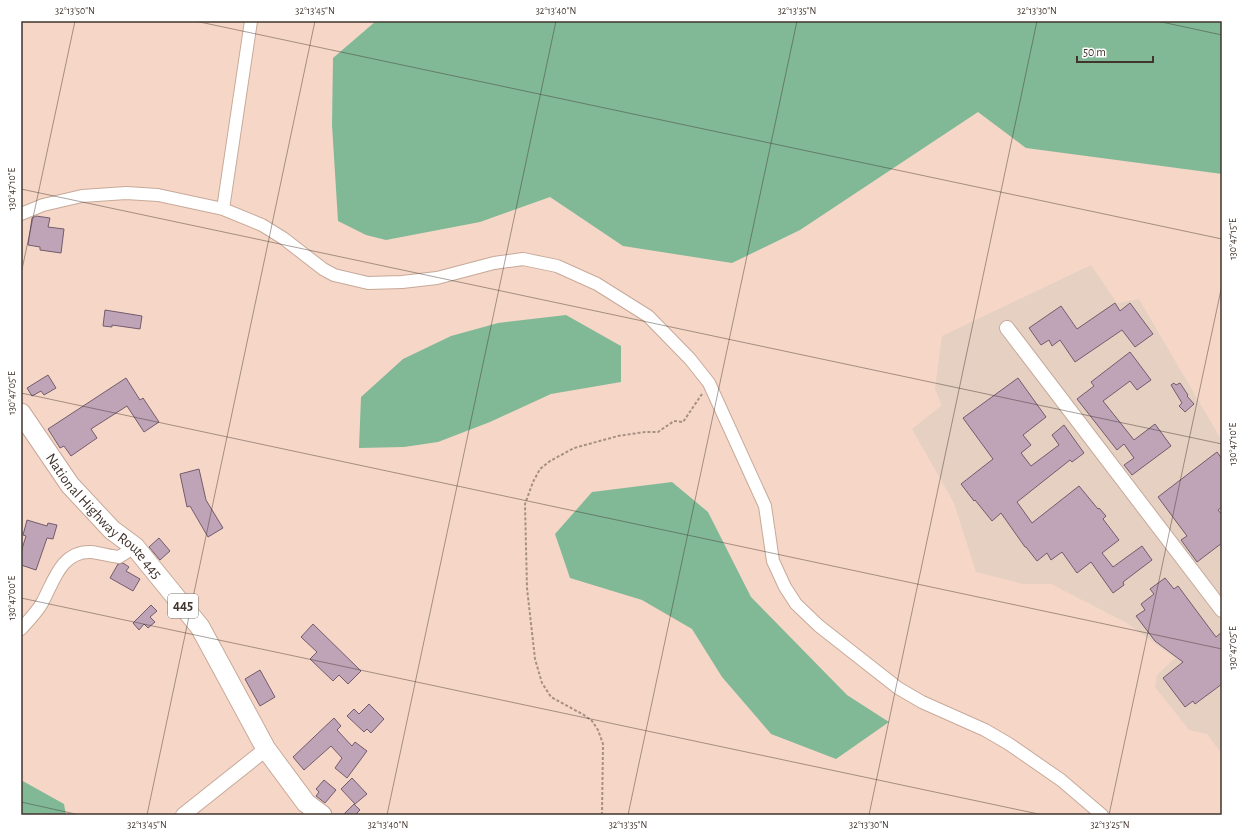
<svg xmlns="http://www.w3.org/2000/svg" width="1243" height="836" font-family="'Alegreya Sans',sans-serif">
	<rect width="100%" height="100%" fill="#f6d7c7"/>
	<path fill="#e5d0c2" d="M 1091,265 L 1117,303 L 1139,299 L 1222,441 L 1222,754 L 1207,734 L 1189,730 L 1155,687 L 1157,675 L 1175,658 L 1125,622 L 1051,584 L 1023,584 L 976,572 L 954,503 L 912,429 L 942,405 L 935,389 L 942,336 Z"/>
	<path fill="#81b997" d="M 376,21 L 1222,21 L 1222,174 L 1026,148 L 978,112 L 800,230 L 732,263 L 623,246 L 550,197 L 480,222 L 386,240 L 366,235 L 338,221 L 332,125 L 333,58 Z
		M 566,315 L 621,346 L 621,382 L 551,394 L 490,422 L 438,442 L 404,447 L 359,448 L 361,397 L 403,359 L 451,336 L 498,323 Z
		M 672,482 L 708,512 L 751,597 L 847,695 L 889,722 L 836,759 L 771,734 L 722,677 L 692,629 L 642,600 L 570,578 L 555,534 L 592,492 Z
		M 21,780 L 64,804 L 66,815 L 21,815 Z"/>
	<path fill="#bfa4b8" stroke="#735b6d" d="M 36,216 L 50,218 L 48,227 L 64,229 L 61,253 L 40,250 L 40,247 L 28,245 L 32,218 Z
		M 1115,303 L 1120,311 L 1130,303 L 1153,334 L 1135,347 L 1122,330 L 1075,362 L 1060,340 L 1052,346 L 1049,340 L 1041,345 L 1029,328 L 1061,306 L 1077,329 Z
		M 105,310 L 142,316 L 140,329 L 112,325 L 112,327 L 103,326 Z
		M 1130,352 L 1151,380 L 1137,390 L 1130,381 L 1103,401 L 1134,440 L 1155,424 L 1171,446 L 1132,475 L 1124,465 L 1134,458 L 1124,444 L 1117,450 L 1077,399 L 1094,386 L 1091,382 Z
		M 48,375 L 56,388 L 44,395 L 41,391 L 32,396 L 27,388 Z
		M 126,378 L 140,400 L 143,398 L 159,422 L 144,432 L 127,406 L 91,429 L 97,438 L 71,456 L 64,446 L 60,448 L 48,429 Z
		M 1018,378 L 1046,417 L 1023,435 L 1031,445 L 1021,453 L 1031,466 L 1059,445 L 1052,435 L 1064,425 L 1084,453 L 1072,462 L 1070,460 L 1017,502 L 1032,523 L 1079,486 L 1098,509 L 1099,508 L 1106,516 L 1103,519 L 1119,540 L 1102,553 L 1113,567 L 1142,546 L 1152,560 L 1123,582 L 1124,585 L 1113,593 L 1091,562 L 1077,573 L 1062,552 L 1051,560 L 1047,553 L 1037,561 L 1026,547 L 1025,547 L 1001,513 L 992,521 L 975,500 L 974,501 L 961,484 L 993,459 L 963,418 Z
		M 1174,383 L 1176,385 L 1180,383 L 1188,395 L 1187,396 L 1194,404 L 1185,412 L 1179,406 L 1182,403 L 1171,385 Z
		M 1217,452 L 1222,459 L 1222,507 L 1218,510 L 1222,515 L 1222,543 L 1197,562 L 1181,540 L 1187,536 L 1158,497 Z
		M 199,469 L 206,500 L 223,528 L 208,537 L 190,506 L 187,507 L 180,474 Z
		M 27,520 L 47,526 L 48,523 L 57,525 L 53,539 L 47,538 L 36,570 L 21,565 L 21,552 L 26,536 L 23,535 Z
		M 159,538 L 170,551 L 160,560 L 149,547 Z
		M 123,563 L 129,567 L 126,571 L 140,579 L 133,591 L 110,578 L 118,564 Z
		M 1165,578 L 1174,589 L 1178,586 L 1216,637 L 1222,632 L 1222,684 L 1195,704 L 1193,701 L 1185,707 L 1163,678 L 1183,662 L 1155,641 L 1136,616 L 1145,610 L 1141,604 L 1154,594 L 1150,589 Z
		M 151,605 L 157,611 L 150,617 L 155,622 L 148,628 L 144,624 L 139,630 L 133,623 Z
		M 313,624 L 361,671 L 348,684 L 339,675 L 333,681 L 310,659 L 317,652 L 301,637 Z
		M 260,670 L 275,697 L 260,706 L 245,679 Z
		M 369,704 L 384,719 L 371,733 L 367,729 L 364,732 L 347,716 L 354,709 L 359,714 Z
		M 334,718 L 341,726 L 337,730 L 352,746 L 355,742 L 367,751 L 347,778 L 335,768 L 342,758 L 331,746 L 304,770 L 293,757 Z
		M 352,778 L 367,794 L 355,804 L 341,789 Z
		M 324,780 L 336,790 L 325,803 L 316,796 L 319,792 L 316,789 Z
		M 354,804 L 360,810 L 355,815 L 343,815 Z"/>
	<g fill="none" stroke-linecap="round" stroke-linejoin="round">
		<g stroke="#c7a999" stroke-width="14">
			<path id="minor" d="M 223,209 L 251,21
				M 21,214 L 43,205 L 82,196 L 126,193 L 158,195 L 223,209 L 262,225 L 283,238 L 323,269 L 334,275 L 368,283 L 402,282 L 437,278 L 494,263 L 523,259 L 557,266 L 597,284 L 648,316 L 690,359 L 709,383 L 765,506 L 773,561 L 785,587 L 796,604 L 819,626 L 898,688 L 922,702 L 985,730 L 1009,744 L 1061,780 L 1102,815
				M 21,629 C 28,621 37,612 42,603 C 54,581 61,551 91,552 C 100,553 110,556 119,557 L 135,547"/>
		</g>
		<g stroke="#c7a999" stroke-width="16">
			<path id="tertiary" d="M 1007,328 L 1222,610
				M 183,815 L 266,749"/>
		</g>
		<g stroke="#c7a999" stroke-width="21">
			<g id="trunk">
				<path id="s1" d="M 21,413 L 70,485 L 112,530 L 135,547 L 200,627 L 266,749 L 306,803 L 322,815"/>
			</g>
		</g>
		<path stroke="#a69084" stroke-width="2" stroke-dasharray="3 2" stroke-linecap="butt" d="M 602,815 L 603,744 L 598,730 L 592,721 L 584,715 L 551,697 L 542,683 L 535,659 L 527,588 L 525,504 L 533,482 L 540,469 L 550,461 L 563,454 L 574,448 L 618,436 L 645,432 L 658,432 L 674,421 L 683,422 L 702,394"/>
		<use href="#minor" stroke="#fff" stroke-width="12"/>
		<use href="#tertiary" stroke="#fff" stroke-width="14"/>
		<use href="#trunk" stroke="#fff" stroke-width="19"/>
	</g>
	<path fill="none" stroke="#40342d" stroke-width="1" stroke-opacity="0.45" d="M 195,21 L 1222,239M 1157,21 L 1222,35M 21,189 L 1222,444M 21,274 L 75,21M 21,393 L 1222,649M 21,598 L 1043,815M 21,802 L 80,815M 147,815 L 315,21M 387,815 L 556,21M 628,815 L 797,21M 869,815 L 1037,21M 1109,815 L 1222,285"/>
	<g text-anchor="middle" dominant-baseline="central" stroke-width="3.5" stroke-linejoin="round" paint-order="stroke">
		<rect fill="#fff" stroke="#79716c" stroke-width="1" x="168" y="594" width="30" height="24" rx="3"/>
		<g font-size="14" font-weight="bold" fill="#40342d">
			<text x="183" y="606">445</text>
		</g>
		<g font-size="15" fill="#40342d" stroke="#fff">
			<text stroke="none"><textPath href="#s1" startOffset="133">National Highway Route 445</textPath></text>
		</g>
	</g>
	<rect width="1243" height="836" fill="none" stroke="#ffffff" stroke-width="44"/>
	<path d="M1077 56v6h76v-6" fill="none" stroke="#40342d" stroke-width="2"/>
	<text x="1083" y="56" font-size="12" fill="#40342d" stroke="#ffffff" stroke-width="3" paint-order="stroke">50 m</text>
	<rect x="22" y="22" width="1199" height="792" fill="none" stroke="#40342d" stroke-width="1.5"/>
	<g font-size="10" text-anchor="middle" fill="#40342d">
		<text x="75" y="14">32°13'50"N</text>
		<text x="315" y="14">32°13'45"N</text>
		<text x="556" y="14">32°13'40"N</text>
		<text x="797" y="14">32°13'35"N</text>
		<text x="1037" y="14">32°13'30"N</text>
		<text transform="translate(11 189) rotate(-90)" y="4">130°47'10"E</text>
		<text transform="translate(1232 239) rotate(-90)" y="4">130°47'15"E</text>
		<text transform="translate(11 393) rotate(-90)" y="4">130°47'05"E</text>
		<text transform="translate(1232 444) rotate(-90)" y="4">130°47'10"E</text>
		<text transform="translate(11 598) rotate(-90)" y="4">130°47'00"E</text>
		<text transform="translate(1232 648) rotate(-90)" y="4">130°47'05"E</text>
		<text x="147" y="828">32°13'45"N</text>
		<text x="388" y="828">32°13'40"N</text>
		<text x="628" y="828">32°13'35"N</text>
		<text x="869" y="828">32°13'30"N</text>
		<text x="1110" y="828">32°13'25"N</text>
	</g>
</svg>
